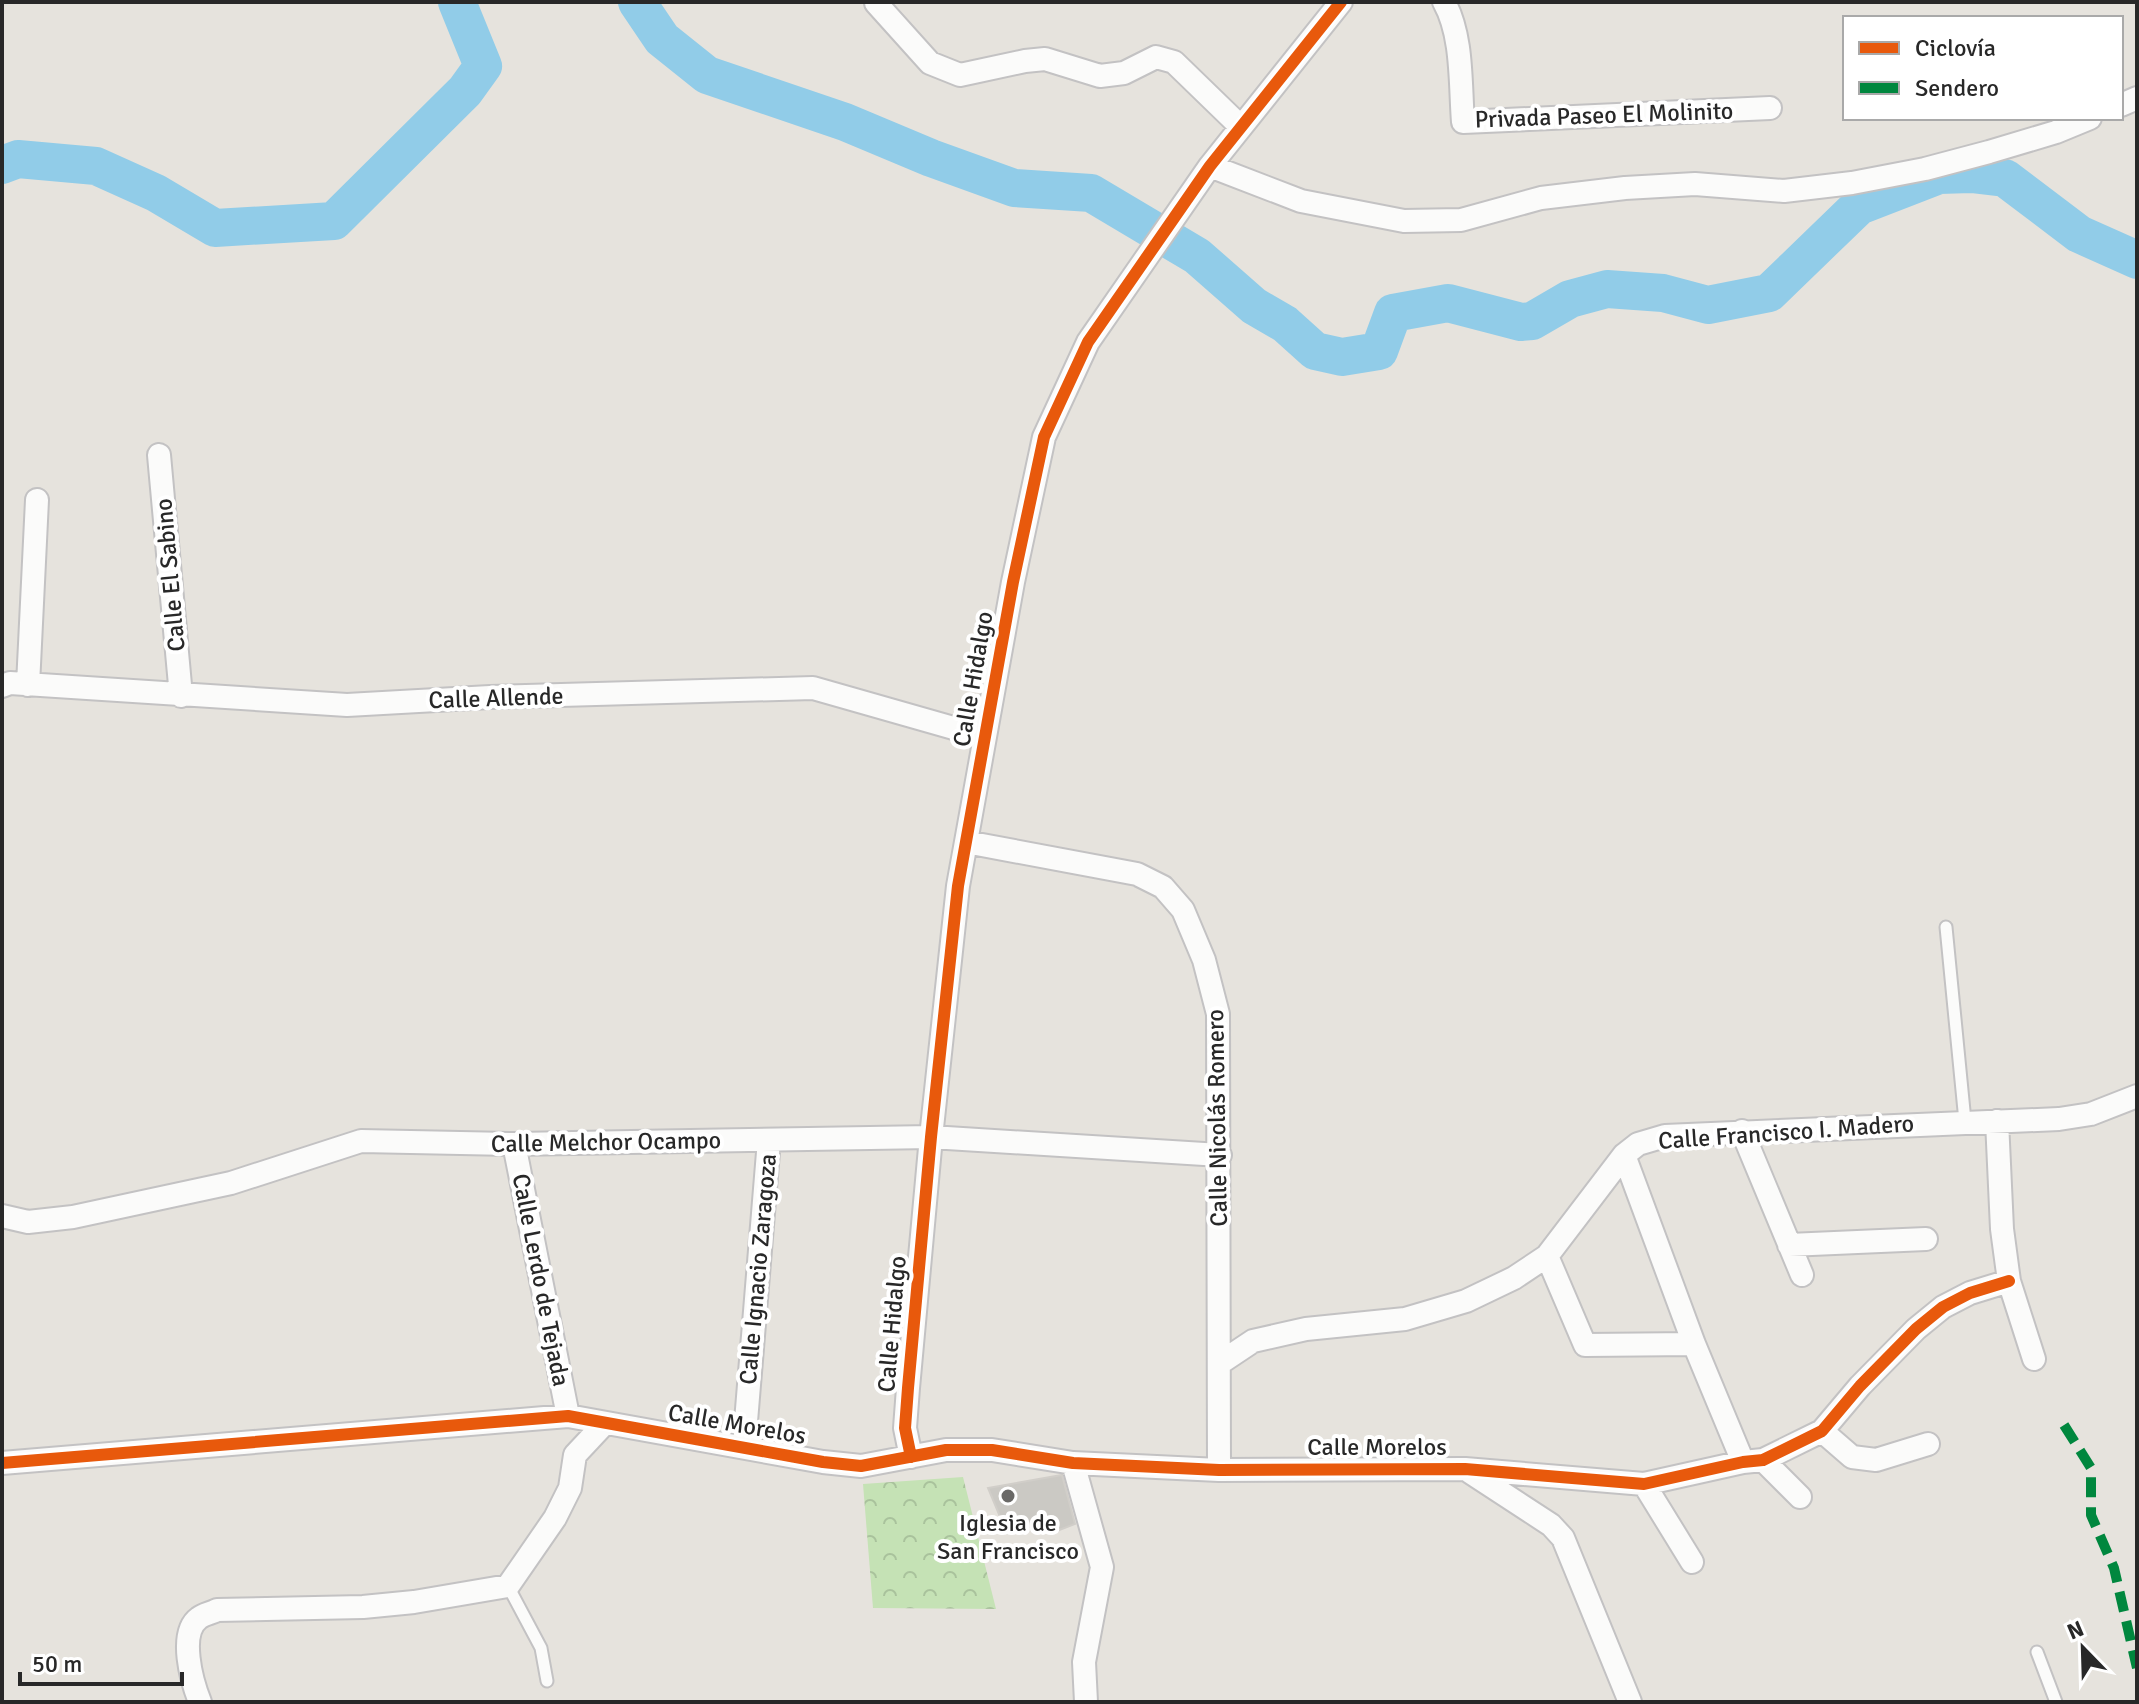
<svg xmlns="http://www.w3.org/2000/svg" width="2139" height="1704" font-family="Signika,sans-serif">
	<defs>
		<pattern id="forest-crowns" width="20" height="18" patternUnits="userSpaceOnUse" patternTransform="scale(2)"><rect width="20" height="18" fill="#c5e2b5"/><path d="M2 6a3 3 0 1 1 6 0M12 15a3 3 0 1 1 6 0" fill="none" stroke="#a9c29c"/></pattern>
	</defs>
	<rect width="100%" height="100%" fill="#e6e3dd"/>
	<path fill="url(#forest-crowns)" d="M 963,1477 L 996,1609 L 873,1608 L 863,1484 Z"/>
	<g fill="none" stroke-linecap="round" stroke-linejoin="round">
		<path stroke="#91cce8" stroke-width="38" d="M 637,2 L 662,39 L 707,75 L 845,122 L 931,158 L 1014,188 L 1091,193 L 1197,256 L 1254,306 L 1285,324 L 1315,351 L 1342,357 L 1379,351 L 1393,313 L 1448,303 L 1521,322 L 1532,321 L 1570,299 L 1607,289 L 1663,293 L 1708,305 L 1769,293 L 1859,206 L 1939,175 L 1971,174 L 2005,178 L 2079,234 L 2137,260
			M 2,165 L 18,159 L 96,166 L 156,193 L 215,228 L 334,221 L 465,91 L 483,66 L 457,2"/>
	</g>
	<path fill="#cbc9c4" stroke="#d1cec9" stroke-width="2" d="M 1062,1475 L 1075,1524 L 1054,1532 L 1052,1518 L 1006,1531 L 988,1488 Z"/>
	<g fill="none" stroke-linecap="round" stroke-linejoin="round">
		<g stroke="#c3c2c3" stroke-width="15">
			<path id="service" d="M 1946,927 L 1965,1121
				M 508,1586 L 541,1648 L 547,1681
				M 2037,1652 L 2056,1702"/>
		</g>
		<g stroke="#c3c2c3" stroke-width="26">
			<path id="minor" d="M 1444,2 C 1463,36 1460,84 1463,122 L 1770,108
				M 876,3 L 930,63 L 960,75 L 1025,61 L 1045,59 L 1100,76 L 1124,73 L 1156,57 L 1174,62 L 1241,127
				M 2121,105 L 2137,98
				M 1210,166 L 1301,201 L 1404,221 L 1461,220 L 1541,198 L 1625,188 L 1695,184 L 1784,191 L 1852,183 L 1925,169 L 1989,152 L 2056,132 L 2090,118
				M 159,455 L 181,696
				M 28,685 L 37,500
				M 2,686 L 10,683 L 347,705 L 490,697 L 813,688 L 985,737
				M 966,842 L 1137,874 L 1163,887 L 1183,910 L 1204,960 L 1218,1014 L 1219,1470
				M 1997,1121 L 2002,1229 L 2009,1281 L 2034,1359
				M 1742,1131 L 1802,1275
				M 514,1144 L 568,1416
				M 1624,1155 L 1694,1344 L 1743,1462
				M 2,1216 L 28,1222 L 73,1217 L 231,1183 L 361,1141 L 514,1144 L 931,1137 L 1220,1155
				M 1789,1245 L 1926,1239
				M 1547,1256 L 1585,1345 L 1694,1344
				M 1220,1363 L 1253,1341 L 1306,1329 L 1405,1319 L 1466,1301 L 1514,1278 L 1547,1256 L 1624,1155 L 1638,1144 L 1665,1136 L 2059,1119 L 2091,1114 L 2137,1096
				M 1822,1431 L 1852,1457 L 1876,1460 L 1928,1444
				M 744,1446 L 769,1140
				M 911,1457 L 905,1428 L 908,1388 L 931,1137 L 958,886 L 1013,582 L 1044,437 L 1088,342 L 1210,166 L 1341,2
				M 1763,1460 L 1800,1497
				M 2,1463 L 568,1416 L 823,1462 L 861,1466 L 946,1450 L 992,1450 L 1073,1463 L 1219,1470 L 1465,1469 L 1644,1484 L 1743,1462 L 1763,1460 L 1822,1431 L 1860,1386 L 1916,1329 L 1943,1307 L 1970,1293 L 2009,1281
				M 1073,1463 L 1102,1567 L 1084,1662 L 1086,1702
				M 1470,1472 L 1551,1525 L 1563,1538 L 1630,1702
				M 1644,1484 L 1692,1562
				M 200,1702 C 192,1682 178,1633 199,1618 C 204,1614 212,1613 217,1610 L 363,1607 L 414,1602 L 508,1586 L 555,1518 L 570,1488 L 575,1455 L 604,1424"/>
		</g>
		<use href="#service" stroke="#fbfbfa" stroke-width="11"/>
		<use href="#minor" stroke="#fbfbfa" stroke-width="22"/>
		<path stroke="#00873e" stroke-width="10" stroke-dasharray="20 10" stroke-linecap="butt" d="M 2064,1425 L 2091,1468 L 2091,1515 L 2114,1568 L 2137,1668"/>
		<g stroke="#fff" stroke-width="17">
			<path id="cycleway" d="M 911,1457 L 905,1428 L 908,1388 L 931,1137 L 958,886 L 1013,582 L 1044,437 L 1088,342 L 1210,166 L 1341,2
				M 2,1463 L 568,1416 L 823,1462 L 861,1466 L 946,1450 L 992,1450 L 1073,1463 L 1219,1470 L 1465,1469 L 1644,1484 L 1743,1462 L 1763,1460 L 1822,1431 L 1860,1386 L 1916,1329 L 1943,1307 L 1970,1293 L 2009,1281"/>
		</g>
		<use href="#cycleway" stroke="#e8590c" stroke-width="12"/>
	</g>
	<circle fill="#6a6967" stroke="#fff" stroke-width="3" cx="1008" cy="1496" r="8"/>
	<g text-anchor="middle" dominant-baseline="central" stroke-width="8" stroke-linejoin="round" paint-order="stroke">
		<g font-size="24" fill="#282828" stroke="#fff">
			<text transform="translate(1604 115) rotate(-2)">Privada Paseo El Molinito</text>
			<text transform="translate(170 575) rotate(-95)">Calle El Sabino</text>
			<text transform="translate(973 679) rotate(-80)">Calle Hidalgo</text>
			<text transform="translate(496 698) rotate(-2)">Calle Allende</text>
			<text transform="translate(1217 1118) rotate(-91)">Calle Nicolás Romero</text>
			<text transform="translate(1786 1132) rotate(-4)">Calle Francisco I. Madero</text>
			<text transform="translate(606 1142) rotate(-1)">Calle Melchor Ocampo</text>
			<text transform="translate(758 1269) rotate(-85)">Calle Ignacio Zaragoza</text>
			<text transform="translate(541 1280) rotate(79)">Calle Lerdo de Tejada</text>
			<text transform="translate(892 1324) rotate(-85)">Calle Hidalgo</text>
			<text transform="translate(737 1424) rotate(10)">Calle Morelos</text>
			<text x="1377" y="1447">Calle Morelos</text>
		</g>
		<g font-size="24" fill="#282828" stroke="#fff">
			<text x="1008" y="1523">Iglesia de<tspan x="1008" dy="28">San Francisco</tspan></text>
		</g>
	</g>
	<rect width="2139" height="1704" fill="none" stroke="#282828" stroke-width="8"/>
	<rect x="1843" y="16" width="280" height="104" fill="#ffffff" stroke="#a9a9a9" stroke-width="2"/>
	<rect x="1859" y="42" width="40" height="12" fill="#e8590c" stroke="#a9a9a9" stroke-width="2"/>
	<text x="1915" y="56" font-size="24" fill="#282828">Ciclovía</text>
	<rect x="1859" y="82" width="40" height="12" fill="#00873e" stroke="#a9a9a9" stroke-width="2"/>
	<text x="1915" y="96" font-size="24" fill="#282828">Sendero</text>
	<g transform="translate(2083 1648) rotate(337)" stroke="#ffffff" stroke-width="6" paint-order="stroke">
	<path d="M0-6L14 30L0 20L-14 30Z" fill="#282828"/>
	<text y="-12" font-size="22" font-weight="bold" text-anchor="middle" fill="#282828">N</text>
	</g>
	<path d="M20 1672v12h162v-12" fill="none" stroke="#282828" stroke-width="4"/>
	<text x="32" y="1672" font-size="24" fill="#282828" stroke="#ffffff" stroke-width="6" paint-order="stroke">50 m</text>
</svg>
